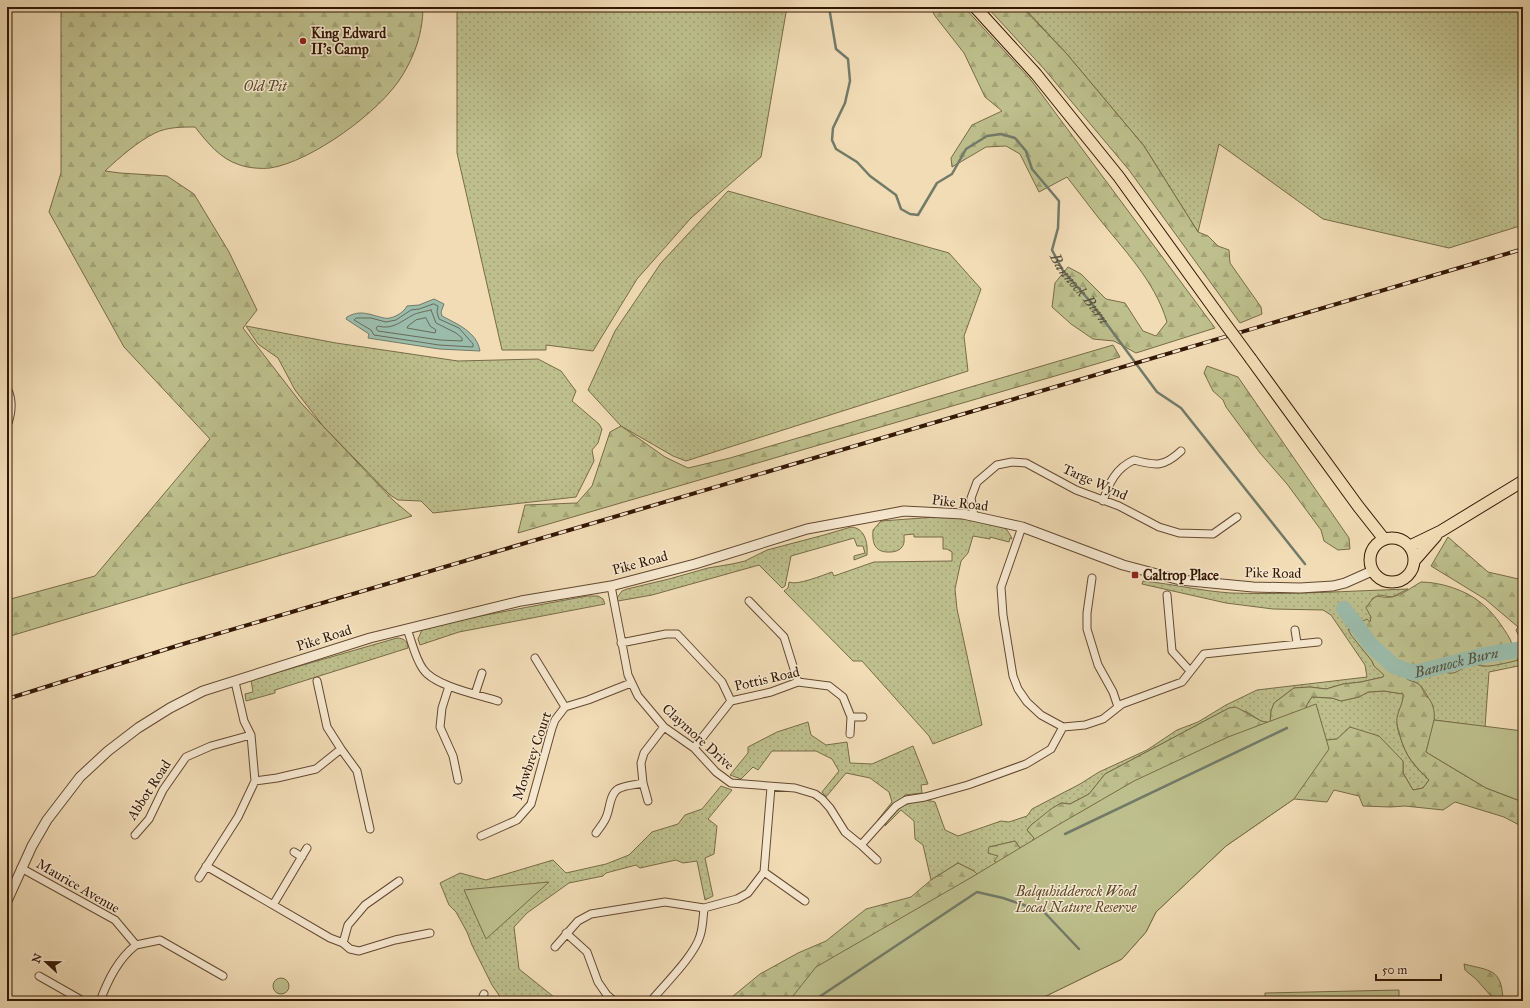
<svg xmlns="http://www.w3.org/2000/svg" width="1530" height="1008" font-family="'IM FELL Great Primer',serif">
	<defs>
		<pattern id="grass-dots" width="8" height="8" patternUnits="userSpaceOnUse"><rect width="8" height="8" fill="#bdbf8c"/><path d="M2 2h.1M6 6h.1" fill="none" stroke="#a3a377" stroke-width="1.8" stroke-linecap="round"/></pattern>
		<pattern id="forest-firs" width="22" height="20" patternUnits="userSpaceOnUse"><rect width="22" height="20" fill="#bdbf8c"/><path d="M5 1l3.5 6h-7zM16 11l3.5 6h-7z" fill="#a3a377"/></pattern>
	</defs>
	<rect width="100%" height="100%" fill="#f1dcb6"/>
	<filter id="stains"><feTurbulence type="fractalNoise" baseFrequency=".005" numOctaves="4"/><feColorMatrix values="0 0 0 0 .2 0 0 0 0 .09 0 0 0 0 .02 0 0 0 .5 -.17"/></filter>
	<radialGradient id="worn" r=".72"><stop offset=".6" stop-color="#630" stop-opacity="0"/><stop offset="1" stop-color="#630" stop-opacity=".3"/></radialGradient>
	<path fill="url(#grass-dots)" stroke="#786b48" d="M 459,7 L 787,7 L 761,157 L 691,218 L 637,279 L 593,351 L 546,345 L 546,350 L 502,350 L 457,153 L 457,13 Z
		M 1028,7 L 1523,7 L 1523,225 L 1449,248 L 1323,219 L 1219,144 L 1198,232 L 1144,146 L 1066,53 L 1026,10 Z
		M 728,191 L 949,253 L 981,289 L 964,336 L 968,371 L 686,461 L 673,456 L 621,426 L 588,390 L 615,331 L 661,263 Z
		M 246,326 L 336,343 L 458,361 L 538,359 L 561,371 L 576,391 L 572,401 L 599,424 L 602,429 L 598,443 L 592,450 L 594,461 L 576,497 L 433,513 L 421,501 L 398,500 L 390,495 L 323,426 L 295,390 L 278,358 L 258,344 Z
		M 936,517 C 952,518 997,520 1007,530 C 1009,533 1011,536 1012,539 L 1010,538 L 1009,542 L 990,537 L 990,539 L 973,536 L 968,553 L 961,561 L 955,589 L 957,609 L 982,725 L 933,744 L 929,736 L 862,661 L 853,661 L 784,591 L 788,588 L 789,582 C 797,586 823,575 832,572 L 834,576 L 874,562 L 952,561 L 952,552 L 947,549 L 943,549 L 943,537 L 914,537 L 914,534 L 904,535 C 904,539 905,543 902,547 C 900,550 895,552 891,552 C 875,553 872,544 873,530 L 881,521 Z
		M 851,527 C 865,528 868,543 867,555 L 854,560 L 854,556 L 865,553 L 863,546 L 857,546 L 854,538 L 791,556 L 785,586 L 782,588 L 759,565 L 652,595 L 618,601 L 617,598 L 622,591 L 627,589 L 669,579 L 708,568 L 732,564 L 745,561 L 767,550 L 824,535 Z
		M 1143,581 C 1173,584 1201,591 1231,593 C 1290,595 1349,591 1408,589 L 1392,597 L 1379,595 L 1372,599 L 1370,639 L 1375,653 L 1373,655 L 1354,631 L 1349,630 L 1372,661 L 1374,666 L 1385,675 L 1383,677 L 1361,682 L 1343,684 L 1326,689 L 1310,687 L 1294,688 L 1274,703 L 1271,712 L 1271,723 L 1261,721 L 1247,712 L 1229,708 L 1105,774 L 1089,794 L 1070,804 L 1061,803 L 1031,825 L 1027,830 L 1034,838 L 1028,848 L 1020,848 L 1015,841 L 990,847 L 998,857 L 1001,866 L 980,877 L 974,871 L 958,863 L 931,880 L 923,845 L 915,839 L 914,821 L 901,810 L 885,826 C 891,808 917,796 935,802 L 945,830 L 958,836 L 1001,821 L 1009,822 L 1027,816 L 1032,809 L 1080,784 L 1099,772 L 1147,750 L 1177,730 L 1198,722 L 1226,705 L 1257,690 L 1367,677 L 1365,665 L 1331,615 L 1323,610 L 1273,609 L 1226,603 L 1142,584 Z
		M 587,596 L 598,596 L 603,599 L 605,604 L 459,632 L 420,645 L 418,639 L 422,630 L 427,628 L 475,617 Z
		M 397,638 C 403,638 408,641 408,648 L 275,690 L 275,693 L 246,701 L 245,694 L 253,692 L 251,680 Z
		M 1523,659 L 1523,665 L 1489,672 L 1485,727 L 1434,720 C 1434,709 1426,688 1417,683 C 1413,681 1409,681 1405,678 C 1419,665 1444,674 1461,669 C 1464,668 1466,665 1469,664 C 1474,663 1479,665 1484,666 Z
		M 1384,691 L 1404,694 C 1404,703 1397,713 1397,724 C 1397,728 1399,733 1400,736 C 1406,757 1414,766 1429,780 L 1423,788 L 1413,790 L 1403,773 L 1403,761 L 1350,727 L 1337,739 L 1327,740 L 1307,726 C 1305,713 1303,708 1312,697 L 1332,698 L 1341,701 L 1359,697 L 1368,692 Z
		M 808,722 L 811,735 L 826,745 L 847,742 L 850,763 L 872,764 L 913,746 L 928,784 L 921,785 L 922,793 L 905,795 L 881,820 L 877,821 L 892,802 L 889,792 L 870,778 L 846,773 L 826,797 L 822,792 L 839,771 L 832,759 L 816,751 L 772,751 L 758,770 L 753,767 L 741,779 L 730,775 L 748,753 L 748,747 L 777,732 Z
		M 721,786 L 732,790 L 708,819 L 717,826 L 714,854 L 705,858 L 713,896 L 705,900 L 697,861 L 683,863 L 676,860 L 640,868 L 636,865 L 606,873 L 603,876 L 569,883 L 527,913 L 514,927 L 519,969 L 559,1001 L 503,1001 L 492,985 L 472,945 L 467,932 L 456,912 L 449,905 L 440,883 L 460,873 L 486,880 L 553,860 L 566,873 L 606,864 L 629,855 L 652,832 L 678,824 L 685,815 L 702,809 Z"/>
	<path fill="url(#forest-firs)" stroke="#786b48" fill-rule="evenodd" d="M 61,7 L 423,7 C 423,32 415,55 402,76 C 381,111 311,162 270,168 C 262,169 248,168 240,165 C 220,159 207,142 195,127 C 182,127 167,127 155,133 C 137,142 120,157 105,171 L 120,173 L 167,176 L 194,194 L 229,252 L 257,310 L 243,328 L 301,403 L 394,501 L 412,516 L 7,637 L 7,600 L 95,576 L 210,439 L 124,347 L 49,212 L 61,173 Z
		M 930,7 L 964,7 L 1031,80 L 1215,328 L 1136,353 L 1114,341 L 1093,339 L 1071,324 L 1052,307 L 1055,283 L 1068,267 L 1081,274 L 1106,299 L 1125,303 L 1143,331 L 1156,336 L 1167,322 C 1155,281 1123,249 1097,216 C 1087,203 1077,190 1067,177 L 1039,192 L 1020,154 L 1006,146 L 986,147 L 952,167 L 951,158 L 972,125 L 1002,111 L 985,97 L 964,53 L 935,16 Z
		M 987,7 L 1022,7 L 1066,53 L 1144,146 L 1198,232 L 1208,236 L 1218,246 L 1229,250 L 1230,263 L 1261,307 L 1262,314 L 1240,323 L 1129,170 L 1045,70 Z
		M 1113,345 L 1120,357 L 518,533 L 525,505 L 577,503 L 592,486 L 610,432 L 621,426 L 665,457 L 688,468 L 730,458 Z
		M 1207,366 L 1238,377 L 1349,538 L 1350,549 L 1338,550 L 1324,541 L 1321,530 L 1287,484 L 1260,453 L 1226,407 L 1223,400 L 1213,391 L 1204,373 Z
		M 1448,537 L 1488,572 L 1523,580 L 1523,645 L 1516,630 L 1518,627 L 1485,599 L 1431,566 Z
		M 1421,582 C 1440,582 1466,590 1481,603 C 1493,612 1503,627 1510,639 C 1513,646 1515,653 1518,660 C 1511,662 1491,667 1484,666 C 1479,666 1475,663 1469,664 C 1464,666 1459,672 1453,673 C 1448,674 1443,671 1438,670 C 1431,668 1410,673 1406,678 C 1409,681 1413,681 1417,683 C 1422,686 1423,691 1426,696 C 1427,697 1429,698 1430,700 C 1440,716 1430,736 1426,752 L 1486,788 L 1523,802 L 1523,827 L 1504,817 L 1455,802 L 1443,810 L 1405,806 L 1390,807 L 1363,806 L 1359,796 L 1334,790 L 1327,802 L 1294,799 L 1226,846 L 1156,912 L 1146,932 L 1122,959 L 1044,997 L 1042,1001 L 727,1001 L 760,974 L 798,953 L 826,941 L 866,909 L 911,897 L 931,880 L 958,863 L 974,871 L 980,877 L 1001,865 L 994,861 L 998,856 L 988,853 L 989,847 L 1015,841 L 1020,848 L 1028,848 L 1034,838 L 1027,830 L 1031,825 L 1051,809 L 1061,803 L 1070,804 L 1089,794 L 1105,774 L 1229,708 L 1236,707 L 1261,721 L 1270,723 L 1271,711 L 1274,703 L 1294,688 L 1310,687 L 1326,689 L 1343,684 L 1361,682 L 1383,677 L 1384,675 L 1374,666 L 1372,661 L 1351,635 L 1348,629 L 1354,631 L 1373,655 L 1375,654 L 1361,622 L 1367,619 L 1370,622 L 1371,617 L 1366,608 C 1378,590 1376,599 1392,597 C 1402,595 1412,587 1421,582 ZM 1384,691 L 1403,694 C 1404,702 1398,710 1397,718 C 1396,725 1399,730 1400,736 C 1406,757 1414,765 1429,780 L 1423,788 L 1413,790 L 1403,773 L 1403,761 L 1379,736 L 1350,727 L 1337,739 L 1327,740 L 1307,726 C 1305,713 1303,708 1312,697 L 1332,698 L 1341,701 L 1359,697 L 1368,692 Z
		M 1464,964 C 1490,971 1502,968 1503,1001 L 1493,1001 L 1491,996 L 1476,979 L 1465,970 Z"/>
	<path fill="#bdbf8c" stroke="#786b48" d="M 1316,704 L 1329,749 L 1294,799 L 1226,846 L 1156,912 L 1146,932 L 1122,959 L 1044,997 L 1042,1001 L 789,1001 L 816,967 L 972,877 L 1058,825 L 1134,781 L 1228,737 Z
		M 1434,720 L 1523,731 L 1523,802 L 1486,788 L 1426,752 Z
		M 549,882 L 486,939 L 464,890 Z
		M273 986a8 8 0 1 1 16 0a8 8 0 1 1-16 0Z
		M 1399,990 L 1399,1001 L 1265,1001 L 1265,993 Z"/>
	<path fill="#9bbcab" stroke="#727a68" d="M 434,299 L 444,304 L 441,312 L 442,316 C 457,324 477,332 480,351 L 439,349 L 368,338 L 369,334 L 346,319 L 347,317 C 361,309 370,315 384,318 C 391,320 404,313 407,306 L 419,305 Z"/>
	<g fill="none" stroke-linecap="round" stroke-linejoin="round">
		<path stroke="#686a57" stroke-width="1" d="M 434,304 L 438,306 L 437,312 L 439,319 L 459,328 L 473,344 L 473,347 L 439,345 L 374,335 L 371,330 L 354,320 L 356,318 L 371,318 L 386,322 L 396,320 L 411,310 L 419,309 Z
			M 431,310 L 436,323 L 456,333 L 462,338 L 462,341 L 440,340 L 378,331 L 376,328 L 378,326 C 392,330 400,322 413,315 C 416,313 427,311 431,310 Z
			M 426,318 L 430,326 L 436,330 L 435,333 L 407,328 L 408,326 L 416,320 Z"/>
		<g stroke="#727a68" stroke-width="2.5">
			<path id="s1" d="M 829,7 L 836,49 L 848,59 L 850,81 L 845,103 L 833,128 L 832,140 L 836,149 L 857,162 L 870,176 L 896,195 L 901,209 L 910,214 L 918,215 L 937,183 L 952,174 L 966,149 L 987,136 L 1001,134 L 1015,138 L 1026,151 L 1032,169 L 1059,201 L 1058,228 L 1052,250 L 1063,271 L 1089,300 L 1157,392 L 1181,408 L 1305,564"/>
			<path d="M 1065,834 L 1287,728"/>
			<path d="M 813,1001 L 977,892 L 1003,898 L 1044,912 L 1079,949"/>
		</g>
		<path stroke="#9bbcab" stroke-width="16" id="s2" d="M 1344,609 L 1372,646 L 1394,666 L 1414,673 L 1485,655 L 1523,649"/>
		<g stroke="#634830" stroke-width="9">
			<path id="minor" d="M 7,388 C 13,400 12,413 7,426
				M 1103,501 C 1109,483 1116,468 1134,460 C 1156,466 1164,467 1181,451
				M 974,516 L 971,498 L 977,482 L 997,465 L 1012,462 L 1026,463 L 1076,490 L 1119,506 L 1159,527 L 1179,533 L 1213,534 L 1237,517
				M 1022,527 L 1001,587 L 1003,615 L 1013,676 L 1018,689 L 1027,702 L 1041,715 L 1063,727 L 1085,725 L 1103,719 L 1122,704 L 1182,682 L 1204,654 L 1318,642
				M 1092,578 L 1087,613 L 1087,629 L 1098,665 L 1113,692 L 1118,707
				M 611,586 L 628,675 L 638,696 L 664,727 L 694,748 L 716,772 L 731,783 L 795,788 L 815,794 L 822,799 L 830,808 L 845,832 L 861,845 L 896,806 L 906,800 L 925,797 L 968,785 L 1026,764 L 1051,749 L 1063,727
				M 1167,595 L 1172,651 L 1190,671
				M 749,601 L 784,637 L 798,682
				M 407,629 C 412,642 415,658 423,669 C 434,686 479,695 498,701
				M 1295,630 L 1297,643
				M 621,643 L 666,634 L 677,634 L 722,682 L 731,701
				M 535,658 L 565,707
				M 449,686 L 442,708 L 440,727 L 453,756 L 458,780
				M 475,694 L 482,673
				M 851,717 L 863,717
				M 694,748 L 731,701 L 771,692 L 798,682 L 829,686 L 843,697 L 851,717 L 850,734
				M 341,749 L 357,771 L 370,829
				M 255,781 L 277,778 L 316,769 L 341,749 L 327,727 L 317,681
				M 643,783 L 648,801
				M 596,833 C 600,827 605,822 607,815 C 610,807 610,794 618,789 C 625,785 635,785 643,783 L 641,763 L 644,753 L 664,727
				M 135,835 L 149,819 L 163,790 L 186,757 L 211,746 L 251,735
				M 481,836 L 517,820 L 531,804 L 552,728 L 555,720 L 565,707 L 588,700 L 631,683
				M 861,845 L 877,860
				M 294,852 L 302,857
				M 206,866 L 330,938 L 343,943 L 350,949 L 359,951 L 395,940 L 430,933
				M 21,868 L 115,920 L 136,945 C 118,959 108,980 100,1001
				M 764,872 L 805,901
				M 199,878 L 238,817 L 255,781 L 251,735 L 244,721 L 235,682
				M 273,905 L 307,848
				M 566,933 L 587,952 L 598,982 L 607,995 L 614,1001
				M 343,943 L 348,925 L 365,905 L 399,881
				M 136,945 L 160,940 L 223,976
				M 555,947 L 578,921 L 591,914 L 665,902 L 704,908 L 737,899 L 748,893 L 764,872 L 771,787
				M 39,976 L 83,1001
				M 481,1001 L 484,994
				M 651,1001 C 665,984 694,956 700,936 C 703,927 703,917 704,908"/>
		</g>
		<g stroke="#634830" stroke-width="11">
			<path id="tertiary" d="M 7,901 L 32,846 L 47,820 L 80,777 L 108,751 L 138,728 L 170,708 L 203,691 L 370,638 L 521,601 L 611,586 L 695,564 L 807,529 L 904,511 L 963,514 L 1022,527 L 1123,565 L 1180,580 L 1253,587 L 1300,588 L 1333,586 L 1345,583 L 1372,571"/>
		</g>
		<g stroke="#341703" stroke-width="13">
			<path id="primary" d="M 975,7 L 1036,74 L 1119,177 L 1215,310
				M 1251,359 L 1358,506 L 1384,539
				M1370 560a22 22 0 1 1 44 0a22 22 0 1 1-44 0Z
				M 1410,546 L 1441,531 L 1523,481
				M 1415,560 L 1436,536"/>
		</g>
		<use href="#minor" stroke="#f6e8d0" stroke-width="7"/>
		<use href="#tertiary" stroke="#f6e8d0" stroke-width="9"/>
		<use href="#primary" stroke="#f1dcb6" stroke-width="11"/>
		<g stroke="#341703" stroke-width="4">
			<path id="rail" d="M 7,699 L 183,644 L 1523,249"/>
		</g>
		<use href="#rail" stroke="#f6e8d0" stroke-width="2.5" stroke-dasharray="8" stroke-linecap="butt"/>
		<g stroke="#341703" stroke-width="13" stroke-linecap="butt">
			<path id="primary-bridge" d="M 1215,310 L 1251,359"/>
		</g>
		<use href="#primary-bridge" stroke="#f1dcb6" stroke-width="11"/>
	</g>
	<g fill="#8f2418" stroke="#f6e8d0" stroke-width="1.5">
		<circle cx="303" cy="41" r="4"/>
		<rect x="1131" y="571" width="8" height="8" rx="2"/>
	</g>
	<g text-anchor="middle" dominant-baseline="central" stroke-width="3" stroke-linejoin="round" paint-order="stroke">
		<g font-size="14" font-weight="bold" fill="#341703" stroke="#f6e8d0" text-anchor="start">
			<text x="311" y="33">King Edward<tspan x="311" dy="16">II's Camp</tspan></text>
			<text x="1143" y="575">Caltrop Place</text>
		</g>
		<g font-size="14" font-style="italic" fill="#5d492c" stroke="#f6e8d0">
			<text x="265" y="86">Old Pit</text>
			<text x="1076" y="891">Balquhidderock Wood<tspan x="1076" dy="16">Local Nature Reserve</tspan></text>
		</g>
		<g font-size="14" fill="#341703" stroke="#f6e8d0">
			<text transform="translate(1095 482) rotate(24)">Targe Wynd</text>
			<text transform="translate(960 503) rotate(7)">Pike Road</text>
			<text transform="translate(640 563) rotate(-15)">Pike Road</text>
			<text transform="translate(1273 573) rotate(1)">Pike Road</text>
			<text transform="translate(324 638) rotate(-18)">Pike Road</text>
			<text transform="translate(767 679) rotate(-13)">Pottis Road</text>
			<text transform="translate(698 737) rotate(42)">Claymore Drive</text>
			<text transform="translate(532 756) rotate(-71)">Mowbrey Court</text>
			<text transform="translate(149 790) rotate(-57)">Abbot Road</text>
			<text transform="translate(78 886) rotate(30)">Maurice Avenue</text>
		</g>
		<g font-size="15" font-style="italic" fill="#58513e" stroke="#f6e8d0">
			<text stroke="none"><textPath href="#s1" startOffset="574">Bannock Burn</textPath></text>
			<text stroke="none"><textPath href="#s2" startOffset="141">Bannock Burn</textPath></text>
		</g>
	</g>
	<rect width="1530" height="1008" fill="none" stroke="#f1dcb6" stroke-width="24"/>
	<rect x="8" y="8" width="1514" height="992" fill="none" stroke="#341703" stroke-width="2"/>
	<rect x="12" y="12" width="1506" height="984" fill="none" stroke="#341703"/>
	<g transform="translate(46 962) rotate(292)" stroke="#f6e8d0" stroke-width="3" paint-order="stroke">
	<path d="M0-3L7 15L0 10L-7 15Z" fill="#341703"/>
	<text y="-6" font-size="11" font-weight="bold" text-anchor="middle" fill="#341703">N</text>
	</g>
	<path d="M1376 974v6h65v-6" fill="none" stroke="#341703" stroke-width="2"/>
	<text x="1382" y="974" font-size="12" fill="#341703" stroke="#f6e8d0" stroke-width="3" paint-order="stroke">50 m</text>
	<rect width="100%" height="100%" filter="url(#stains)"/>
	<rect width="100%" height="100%" fill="url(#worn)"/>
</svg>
